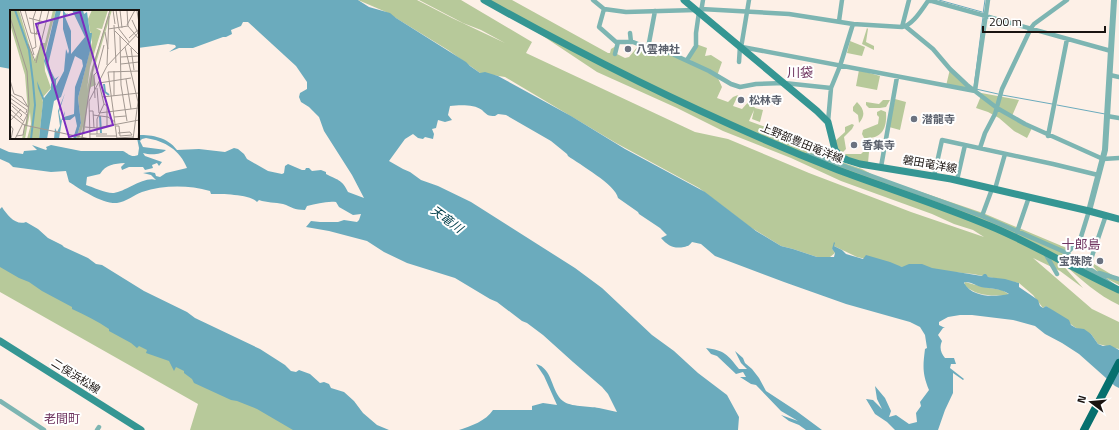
<svg xmlns="http://www.w3.org/2000/svg" width="1119" height="430" font-family="'Titillium Web','Noto Sans JP',sans-serif">
	<rect width="100%" height="100%" fill="#fdf0e7"/>
	<path fill="#b7c99a" d="M 358,0 L 417,0 L 452,18 L 505,43 L 481,30 L 463,23 L 419,0 L 461,0 L 532,42 L 526,53 L 695,132 L 728,139 L 809,173 L 911,212 L 984,237 L 973,230 L 954,224 L 932,214 L 841,181 L 791,158 L 723,131 L 677,108 L 597,72 L 489,0 L 512,0 L 608,53 L 610,53 L 611,49 L 616,46 L 617,54 L 625,58 L 629,57 L 639,45 L 695,64 L 688,58 L 696,44 L 707,48 L 705,56 L 711,55 L 722,62 L 717,76 L 722,87 L 717,98 L 728,102 L 733,97 L 738,95 L 733,106 L 742,109 L 750,100 L 755,108 L 763,110 L 760,122 L 752,119 L 754,110 L 749,121 L 792,137 L 799,145 L 826,157 L 862,169 L 877,177 L 983,213 L 1069,249 L 1067,253 L 1119,292 L 1119,305 C 1098,295 1081,280 1064,264 L 1060,262 L 1083,288 L 1060,271 L 1033,258 L 1092,309 L 1119,322 L 1119,349 L 1098,344 L 1091,334 L 1076,328 L 1046,306 L 1043,308 L 1033,295 L 1019,283 L 973,274 L 902,267 L 857,257 L 834,246 L 832,249 L 835,253 L 830,257 L 817,257 L 793,249 L 781,246 L 750,227 L 699,188 L 616,143 L 505,77 L 480,73 L 448,50 L 386,12 Z
		M 867,28 L 868,29 L 866,42 L 874,46 L 874,50 L 862,44 Z
		M 850,41 L 865,47 L 862,56 L 847,53 Z
		M 950,69 L 972,91 L 946,86 Z
		M 859,70 L 880,76 L 877,90 L 856,86 Z
		M 976,92 L 1019,100 L 1012,116 L 1032,128 L 1027,138 L 1014,131 L 999,118 L 988,112 L 976,108 L 981,96 Z
		M 895,99 L 906,102 L 900,130 L 889,127 Z
		M 883,100 L 890,100 L 886,107 L 880,108 L 869,108 L 866,105 L 866,102 L 879,104 Z
		M 857,102 C 864,109 866,115 859,123 L 858,115 L 853,111 L 853,107 Z
		M 881,110 L 886,112 C 887,129 882,139 864,138 L 862,134 L 863,130 L 878,124 L 879,117 L 877,115 L 877,112 Z
		M 852,124 L 854,125 L 852,129 L 844,137 L 846,149 L 840,155 L 835,141 L 845,132 L 845,127 Z
		M 863,152 L 869,152 L 868,163 L 843,157 L 845,154 L 861,154 Z
		M 0,259 L 295,430 L 190,430 L 198,404 L 0,292 Z
		M 1094,264 L 1119,279 L 1119,285 L 1100,275 L 1093,266 Z
		M 965,282 L 983,287 L 1002,290 L 1010,295 C 992,296 978,297 964,285 Z"/>
	<path fill="#6babbd" fill-rule="evenodd" d="M 0,0 L 358,0 L 369,7 L 390,13 L 396,18 L 466,62 L 470,66 L 480,73 L 485,72 L 498,76 L 571,116 L 625,149 L 705,192 L 756,231 L 781,246 L 793,249 L 817,257 L 834,257 L 835,253 L 832,249 L 834,242 L 835,243 L 834,246 L 842,250 L 846,254 L 863,259 L 866,255 L 890,262 L 902,267 L 909,264 L 922,264 L 932,268 L 982,276 L 984,274 L 986,274 L 988,277 L 1005,279 L 1019,283 L 1019,287 L 1038,300 L 1040,306 L 1043,308 L 1046,306 L 1069,320 L 1071,325 L 1076,328 L 1084,329 L 1091,334 L 1098,344 L 1103,346 L 1110,345 L 1119,350 L 1119,388 L 1115,386 L 1079,354 L 1062,343 L 1045,334 L 1035,326 L 1013,320 L 972,315 L 960,315 L 948,317 L 939,322 L 939,325 L 945,328 L 943,328 L 938,335 L 942,341 C 939,348 941,353 945,358 L 954,358 L 956,364 L 951,364 L 950,368 L 964,379 L 963,380 L 953,373 L 953,393 L 945,410 L 938,430 L 895,430 L 887,422 L 875,414 L 866,399 L 873,400 L 882,409 L 877,399 L 875,386 L 885,398 L 891,411 L 889,417 L 896,415 L 909,424 L 917,422 L 916,413 L 921,406 L 920,402 L 929,390 C 922,373 923,366 925,349 L 927,348 L 925,335 L 920,327 L 910,322 L 846,304 L 784,282 L 715,256 L 701,244 L 692,242 C 689,246 688,246 684,247 C 674,249 668,246 661,238 L 667,235 L 660,228 L 639,214 L 638,212 L 618,198 C 616,185 579,164 568,156 L 567,154 L 551,141 L 506,115 L 498,114 L 495,116 C 488,116 487,115 482,110 C 474,104 459,105 450,106 L 448,115 L 452,120 L 445,122 L 438,120 L 436,128 L 432,129 L 434,134 L 433,139 L 425,137 L 423,139 L 418,138 L 413,134 L 405,139 L 389,161 L 403,169 L 410,172 L 421,180 L 438,186 L 471,202 L 575,268 L 602,288 L 652,335 L 674,351 L 698,373 L 727,395 L 739,417 L 738,430 L 459,430 C 471,426 486,421 493,410 L 532,410 L 532,406 L 543,403 L 557,405 L 544,376 L 536,364 C 553,368 551,392 563,401 C 570,407 589,406 599,408 C 605,409 611,411 617,412 L 608,394 L 602,387 L 573,362 L 543,335 L 527,323 L 522,321 L 497,302 L 490,299 L 455,278 L 407,263 L 384,252 L 367,241 L 329,231 L 306,227 L 311,221 L 320,222 L 338,222 L 344,220 L 357,222 L 359,220 L 361,214 L 353,215 L 339,207 L 336,202 C 326,201 317,204 307,206 L 305,210 C 294,210 292,207 283,204 C 275,202 267,203 259,200 L 257,202 C 250,194 222,194 211,194 L 210,191 C 188,185 164,185 142,192 C 134,195 126,202 117,203 C 102,204 80,189 69,182 L 66,171 L 51,172 L 13,167 L 9,163 L 0,159 L 0,148 L 9,152 L 23,154 L 24,151 L 37,150 L 32,145 L 46,150 L 47,149 L 46,147 L 51,145 L 81,151 L 123,151 C 129,154 131,158 138,155 L 139,148 L 137,138 L 138,138 L 138,135 C 153,135 167,137 177,150 L 199,149 L 225,152 L 234,148 L 238,149 L 244,154 L 247,159 L 268,171 L 282,174 L 284,173 L 285,166 L 288,164 L 302,170 L 305,170 L 306,168 L 309,168 L 312,171 L 321,170 L 326,172 L 326,174 C 337,180 342,179 348,192 L 364,198 L 352,175 L 324,131 L 319,117 L 309,107 L 301,102 L 299,97 L 300,93 L 307,89 L 307,82 L 296,66 L 248,22 L 243,22 L 241,26 L 231,30 L 232,34 L 226,37 L 223,37 L 193,48 L 179,48 L 169,52 L 176,47 L 175,45 L 168,44 L 138,48 L 138,11 L 11,11 L 11,69 L 0,67 ZM 146,138 C 165,141 180,150 187,168 L 166,173 L 160,177 L 156,176 L 155,173 L 150,172 L 143,173 L 151,175 L 156,180 C 144,176 125,192 114,193 C 107,194 93,187 86,185 L 87,177 L 100,174 C 106,164 114,164 125,163 L 121,167 L 122,170 L 129,167 L 143,167 L 145,170 L 153,168 L 152,165 L 157,163 L 159,166 L 162,162 L 145,156 L 143,153 C 150,155 161,155 166,150 L 143,147 L 140,141 L 142,139 ZM 965,282 C 971,282 975,285 981,287 C 991,289 1000,288 1009,294 C 994,297 973,298 964,283 Z
		M 2,207 C 7,215 16,226 26,222 L 38,229 L 48,238 L 62,245 L 64,247 L 88,258 L 96,264 L 102,265 L 144,291 L 187,312 L 195,318 L 260,349 L 285,365 L 291,371 L 296,372 L 299,370 L 310,374 L 320,383 L 324,382 L 329,384 L 331,388 L 344,392 L 354,401 L 363,413 L 377,425 L 389,430 L 293,430 L 257,409 L 237,401 L 231,400 L 194,383 L 192,379 L 184,373 L 184,371 L 176,367 L 174,371 L 169,361 L 146,353 L 147,350 L 139,346 L 137,348 L 131,343 L 109,331 L 109,329 C 97,321 85,315 72,309 L 72,307 L 42,291 L 29,282 L 19,278 L 0,267 L 0,209 Z
		M 706,348 C 724,350 728,355 739,369 L 747,369 L 741,363 L 735,351 L 743,358 L 745,363 L 752,369 L 759,378 L 766,391 L 795,410 L 822,430 L 806,430 L 799,425 L 789,421 L 781,415 L 798,421 L 781,411 L 756,385 L 751,384 L 740,377 L 746,377 L 743,372 L 736,374 L 717,356 L 711,354 Z"/>
	<g fill="none" stroke-linecap="round" stroke-linejoin="round">
		<path stroke="#6babbd" stroke-width="1" d="M 939,0 L 982,12
			M 983,14 L 985,0
			M 974,87 L 983,17
			M 976,89 L 998,94
			M 1002,95 L 1052,104
			M 1057,105 L 1105,114"/>
		<path stroke="#7db5b2" stroke-width="4.5" d="M 593,0 L 604,9 L 626,12 L 695,10
			M 604,9 L 599,27 L 616,42 L 633,42 L 648,48 L 670,53 L 709,71 L 731,84 L 740,87 L 756,84 L 784,83 L 831,88
			M 701,9 L 789,14 L 853,24 L 902,27 C 913,25 922,9 928,1 L 932,1 L 1111,51
			M 701,12 L 703,0
			M 839,21 L 842,0
			M 905,26 L 933,49 L 950,69 L 967,85 L 997,108 L 1025,124 L 1103,159 L 1119,158
			M 902,27 L 909,0
			M 630,33 L 631,42
			M 742,47 L 975,91 L 988,0
			M 648,48 L 655,11
			M 741,48 L 749,0
			M 615,54 L 618,42
			M 687,60 L 696,46 L 696,33 L 699,12
			M 739,62 L 740,46
			M 1110,75 L 1119,77
			M 1107,116 L 1119,118
			M 828,122 L 831,88 L 840,66 L 853,24
			M 1048,136 L 1067,39
			M 800,146 L 825,156 L 833,162 L 982,216 L 1067,253 L 1076,262 L 1093,271 L 1112,285
			M 980,148 L 985,133 L 995,114 L 1002,89 L 1031,28 L 1034,24 L 1067,0
			M 807,155 L 829,160
			M 881,167 L 897,77
			M 934,176 L 942,140 L 1053,164 L 1098,175
			M 957,180 L 965,145
			M 995,189 L 1005,154
			M 982,216 L 992,189
			M 1017,232 L 1029,197
			M 1045,253 L 1057,274
			M 1067,253 L 1080,240 L 1089,211
			M 1088,268 L 1106,215
			M 1099,273 L 1119,279
			M 0,401 L 44,430
			M 97,430 L 99,427"/>
		<path stroke="#7db5b2" stroke-width="6" d="M 1089,211 L 1105,150 L 1114,0"/>
		<path stroke="#359693" stroke-width="7" d="M 484,0 C 598,64 716,122 838,170 C 889,189 940,205 990,226 C 1034,244 1075,270 1119,290
			M 684,0 L 817,111 L 828,122 L 835,150 L 841,157 L 847,160 L 860,164 L 951,179 L 1089,211 L 1119,219
			M 0,341 L 141,430"/>
		<path stroke="#06706e" stroke-width="8" d="M 1084,430 L 1119,363"/>
	</g>
	<g fill="#6b7280" stroke="#fff" stroke-width="1.5">
		<circle cx="628" cy="49" r="4"/>
		<circle cx="741" cy="100" r="4"/>
		<circle cx="914" cy="119" r="4"/>
		<circle cx="854" cy="145" r="4"/>
		<circle cx="1100" cy="261" r="4"/>
	</g>
	<g text-anchor="middle" dominant-baseline="central" stroke-width="4" stroke-linejoin="round" paint-order="stroke">
		<g font-size="11" font-weight="bold" fill="#5b616d" stroke="#fff" text-anchor="start">
			<text x="636" y="49">八雲神社</text>
			<text x="749" y="100">松林寺</text>
			<text x="922" y="119">潜龍寺</text>
			<text x="862" y="145">香集寺</text>
			<text x="1092" y="261" text-anchor="end">宝珠院</text>
		</g>
		<g font-size="11" fill="#191310" stroke="#fff">
			<text transform="translate(802 143) rotate(22)">上野部豊田竜洋線</text>
			<text transform="translate(930 164) rotate(10)">磐田竜洋線</text>
			<text transform="translate(76 376) rotate(32)">二俣浜松線</text>
		</g>
		<g font-size="12" font-style="italic" fill="#084451" stroke="#fff">
			<text transform="translate(447 219) rotate(36)">天竜川</text>
		</g>
		<g font-size="12" fill="#703661" stroke="#fff">
			<text x="62" y="418">老間町</text>
		</g>
		<g font-size="13" fill="#703661" stroke="#fff">
			<text x="800" y="72">川袋</text>
			<text x="1081" y="244">十郎島</text>
		</g>
	</g>
	<g transform="translate(10 10)">
		<rect width="129" height="129" fill="#fdf0e7"/>
		<path d="M 0,0 L 9,0 L 24,51 L 32,33 L 35,33 L 43,0 L 46,0 L 34,46 L 35,61 L 41,78 L 33,87 L 30,80 L 33,92 L 29,129 L 17,129 L 21,114 L 20,102 L 15,129 L 12,129 L 18,102 L 15,65 L 0,14 ZM 82,0 L 98,0 L 92,19 L 86,18 L 91,21 L 80,57 L 77,80 L 80,64 L 100,0 L 102,0 L 83,63 L 86,75 L 81,77 L 79,82 L 74,126 L 74,122 L 71,129 L 73,116 L 69,129 L 66,129 L 71,113 L 68,88 L 82,32 L 78,9 Z" fill="#b7c99a"/>
		<path d="M 46,0 L 51,0 L 38,55 L 45,69 L 49,66 L 46,70 L 46,76 L 54,61 L 56,39 L 58,44 L 59,41 L 53,19 L 53,0 L 56,4 L 58,3 L 55,7 L 61,21 L 61,44 L 75,27 L 62,0 L 73,0 L 74,4 L 77,2 L 80,23 L 82,23 L 80,41 L 68,88 L 71,113 L 66,129 L 63,129 L 67,116 L 65,106 L 60,110 L 52,110 L 49,129 L 44,129 L 45,118 L 47,122 L 50,116 L 48,101 L 55,83 L 49,102 L 51,111 L 55,101 L 54,107 L 64,104 L 65,77 L 73,56 L 72,50 L 65,46 L 51,87 L 44,91 L 37,129 L 29,129 L 33,91 L 28,78 L 27,71 L 34,88 L 41,79 L 41,72 L 43,76 L 34,51 Z" fill="#6babbd"/>
		<path fill="none" stroke="#6babbd" stroke-width="2" d="M 5,0 L 19,40 L 23,72 L 25,95 L 21,129M 94,74 L 95,82 L 99,85M 90,106 L 91,123"/>
		<path fill="none" stroke="#a29891" stroke-width="1" d="M 10,0 L 24,45M 15,0 L 21,23 L 30,24M 103,0 L 105,14M 106,0 L 109,19 L 119,32M 110,0 L 112,18M 117,0 L 118,16 L 129,29M 127,1 L 129,13M 0,7 L 17,61M 19,8 L 34,12M 122,10 L 128,23M 104,15 L 106,53M 117,15 L 125,0M 98,19 L 118,16M 105,21 L 129,45M 95,22 L 98,39M 26,25 L 32,0M 110,26 L 111,75 L 117,111M 119,28 L 129,19M 18,34 L 25,51M 115,37 L 128,92 L 123,129M 121,38 L 124,60M 22,39 L 26,37 L 23,9 L 26,0M 0,44 L 0,57M 111,47 L 129,46M 26,53 L 39,0M 111,54 L 129,52M 97,55 L 99,6M 98,62 L 107,129M 98,62 L 129,61M 116,69 L 121,99M 0,70 L 4,84M 89,73 L 94,94 L 97,96 L 97,116M 89,73 L 121,68M 87,78 L 89,103 L 129,98M 0,84 L 18,97M 4,84 L 12,87 L 18,97M 104,86 L 104,61M 92,87 L 129,83M 0,88 L 17,100 L 16,103M 85,88 L 84,65 L 87,62 L 94,35M 0,92 L 17,105M 2,96 L 12,105 L 10,107M 0,99 L 13,111M 79,101 L 83,101 L 84,118M 0,104 L 14,115 L 80,129M 83,105 L 98,107 L 105,112M 104,107 L 116,106M 0,111 L 11,99M 0,115 L 3,119 L 1,129M 16,116 L 19,94 L 17,61M 106,116 L 109,116 L 110,126 L 122,125 L 120,122M 75,117 L 87,118 L 129,110M 108,123 L 120,122M 80,124 L 97,124M 87,124 L 87,109 L 94,94M 6,126 L 13,125 L 15,114M 86,126 L 107,126M 107,128 L 123,127M 5,129 L 17,105M 72,129 L 83,57 L 100,0M 80,129 L 79,91 L 97,56 L 129,22M 128,129 L 129,116"/>
		<path fill="#7b2cbf" fill-opacity="0.15" stroke="#7b2cbf" stroke-width="2" d="M 70,2 L 103,115 L 59,127 L 26,14 Z"/>
		<rect width="129" height="129" fill="none" stroke="#191310" stroke-width="2"/>
	</g>
	<g transform="translate(1091 402) rotate(286)" stroke="#ffffff" stroke-width="3" paint-order="stroke">
	<path d="M0-3L7 15L0 10L-7 15Z" fill="#191310"/>
	<text y="-6" font-size="11" font-weight="bold" text-anchor="middle" fill="#191310">N</text>
	</g>
	<path d="M983 26v6h122v-6" fill="none" stroke="#191310" stroke-width="2"/>
	<text x="989" y="26" font-size="12" fill="#191310" stroke="#ffffff" stroke-width="3" paint-order="stroke">200 m</text>
</svg>
